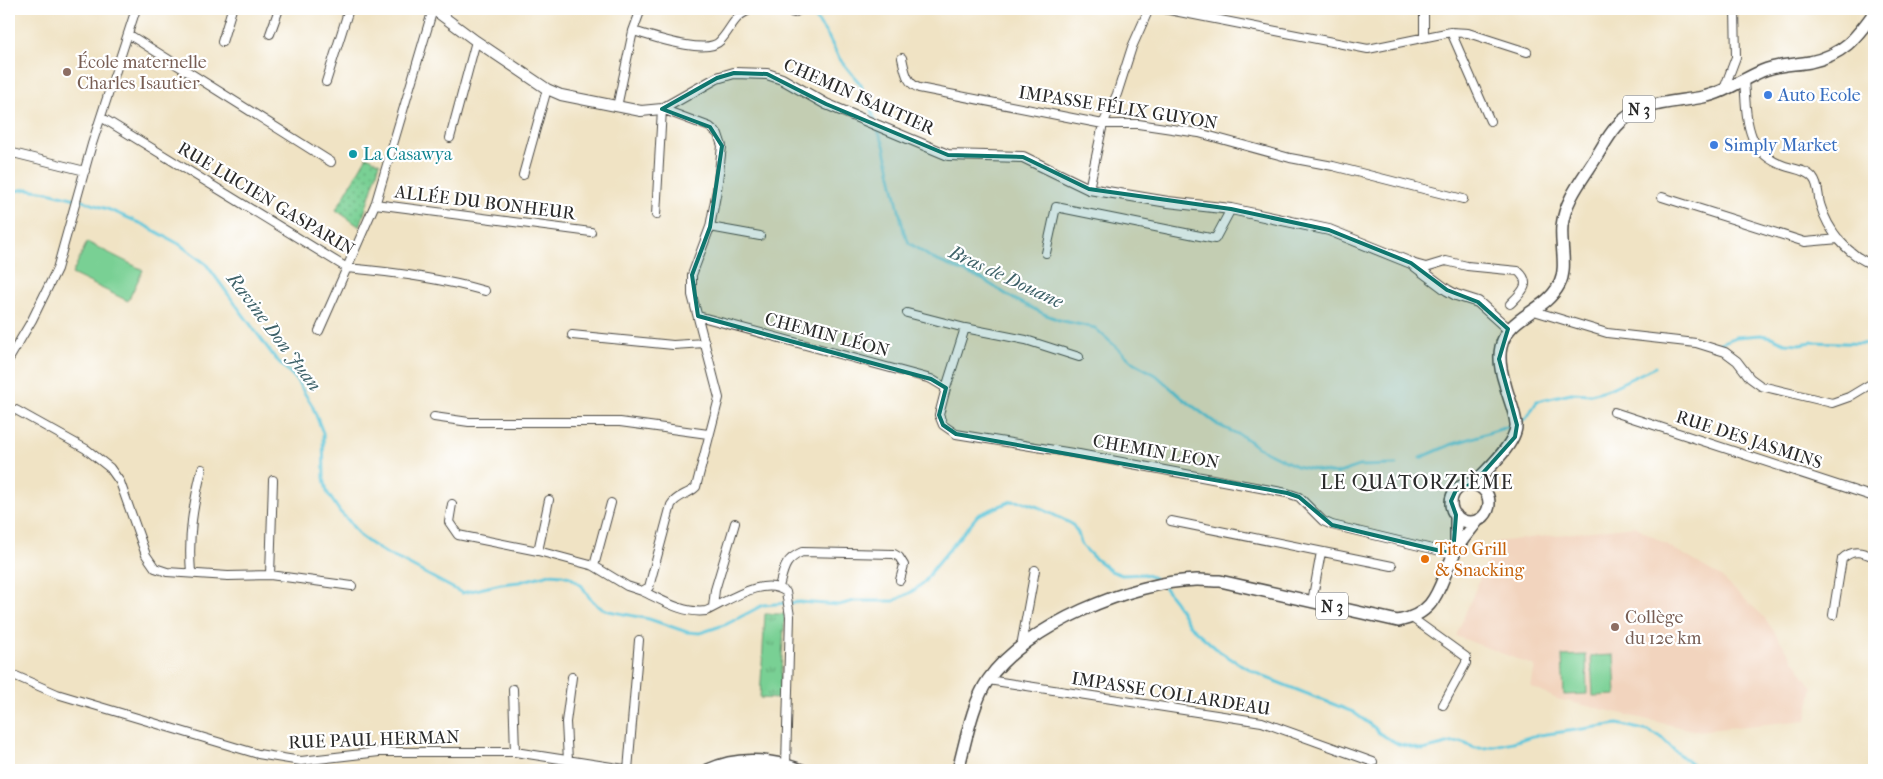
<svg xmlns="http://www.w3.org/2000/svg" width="1883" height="779" font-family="'IM FELL French Canon',serif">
	<defs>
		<pattern id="grass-dots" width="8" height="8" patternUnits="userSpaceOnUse" patternTransform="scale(1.25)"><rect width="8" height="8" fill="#79d094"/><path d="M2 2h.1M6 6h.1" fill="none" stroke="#63a979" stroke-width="1.8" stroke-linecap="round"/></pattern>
		<pattern id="park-tufts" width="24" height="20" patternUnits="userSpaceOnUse" patternTransform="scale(1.25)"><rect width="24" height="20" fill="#79d094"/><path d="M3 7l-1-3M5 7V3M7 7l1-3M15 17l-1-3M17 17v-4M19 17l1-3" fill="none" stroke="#63a979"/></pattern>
	</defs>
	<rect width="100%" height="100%" fill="#fff"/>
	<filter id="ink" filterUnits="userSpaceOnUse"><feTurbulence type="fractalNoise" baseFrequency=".02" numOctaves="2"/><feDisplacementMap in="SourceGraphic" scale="10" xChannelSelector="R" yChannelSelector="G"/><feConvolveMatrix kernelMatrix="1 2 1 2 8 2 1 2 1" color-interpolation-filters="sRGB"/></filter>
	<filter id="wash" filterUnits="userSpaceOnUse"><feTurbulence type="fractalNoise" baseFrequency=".0096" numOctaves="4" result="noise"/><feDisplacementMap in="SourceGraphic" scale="20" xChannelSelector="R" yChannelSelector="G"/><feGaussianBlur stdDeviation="1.12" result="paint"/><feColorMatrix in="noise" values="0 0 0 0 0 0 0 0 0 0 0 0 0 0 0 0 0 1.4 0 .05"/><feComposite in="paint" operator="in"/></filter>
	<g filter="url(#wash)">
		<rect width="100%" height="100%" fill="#f0e3c4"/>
		<path fill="#f2d4be" d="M 1635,526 L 1720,576 L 1764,617 L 1813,688 L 1806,720 L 1697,731 L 1557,699 L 1531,687 L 1535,666 L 1456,636 L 1495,542 Z"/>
		<path fill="url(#grass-dots)" stroke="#527e60" d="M 367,156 L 380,163 L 360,227 L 336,210 Z"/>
		<path fill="url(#park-tufts)" stroke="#527e60" d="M 765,614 L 785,614 L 779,699 L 760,698 Z"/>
		<path fill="#79d094" stroke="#527e60" d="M 87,242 L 143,270 L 128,301 L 72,274 Z
			M 1586,655 L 1587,694 L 1564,695 L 1562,656 Z
			M 1614,655 L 1616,695 L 1593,696 L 1591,656 Z"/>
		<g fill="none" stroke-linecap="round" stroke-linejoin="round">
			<path stroke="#5ec6da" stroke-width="3" d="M 809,9 L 828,36 L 839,58 L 861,85 L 876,122
				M 877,128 L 884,145 L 904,232 L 909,243 L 933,259 L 982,279 L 1012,298 L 1044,314 L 1059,320 L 1095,328 L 1134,363 L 1156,375 L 1182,398 L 1218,425 L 1244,437 L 1257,447 L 1296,466 L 1336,474 L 1359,466 L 1396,465
				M 9,192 L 27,189 L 48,192 L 80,200 L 110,210 L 144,225 L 179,244 L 206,264 L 275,358 L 295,378 L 312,405 L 323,433 L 324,478 L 327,492 L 340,512 L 348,520 L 360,536 L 371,544 L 387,554 L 400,560 L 462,593 L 501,584 L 519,582 L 550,574 L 562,575 L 570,577 L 582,586 L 589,597 L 598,606 L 609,611 L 649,619 L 687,632 L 700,633 L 727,624 L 763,605 L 800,602 L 839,605 L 854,601 L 894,601 L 915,590 L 925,581 L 933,569 L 978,515 L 1012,501 L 1024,502 L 1038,507 L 1072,524 L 1078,533 L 1081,544 L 1092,556 L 1111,571 L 1122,575 L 1144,574 L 1154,578 L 1157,581
				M 1718,344 L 1736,337 L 1761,335 L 1771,337 L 1785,343 L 1800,344 L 1812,342 L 1874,344
				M 1519,423 L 1528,416 L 1537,401 L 1571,393 L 1591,394 L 1609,389 L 1655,367
				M 1420,458 L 1450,445 L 1513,425
				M 1164,587 L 1175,601 L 1189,625 L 1219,651 L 1236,662 L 1267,678 L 1353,712 L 1375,728 L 1379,733 L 1398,744 L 1423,750 L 1451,743 L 1461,742 L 1475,748 L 1485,748 L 1513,742 L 1533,736 L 1618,724 L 1648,731 L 1661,737 L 1676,752 L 1700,770"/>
		</g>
	</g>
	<g filter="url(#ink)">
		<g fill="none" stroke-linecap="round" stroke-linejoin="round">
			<g stroke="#494742" stroke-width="10">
				<path id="street" d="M 777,9 L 794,13 L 801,9
					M 1164,9 L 1368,49 L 1451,32 L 1468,33 L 1527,52
					M 633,31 C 651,36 707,56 720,41 C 733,27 733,15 753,9
					M 1451,32 L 1490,121
					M 128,34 L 331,162
					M 270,34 L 279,9
					M 1424,36 L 1424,9
					M 222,42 L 232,9
					M 902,58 C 905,70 906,83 919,88 L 1103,124 L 1138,124 L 1199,133 L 1290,158 L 1333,166 L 1463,199
					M 1744,80 C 1747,116 1744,153 1785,166 C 1794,169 1807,170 1813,178 C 1819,185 1818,196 1820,204 C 1828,231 1848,256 1874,265
					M 326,82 L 349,9
					M 1724,89 L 1736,57 L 1735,9
					M 617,107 L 633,31 L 641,9
					M 101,117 L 347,268 C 393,272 440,278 485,291
					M 450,138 L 476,41
					M 9,152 L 85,171
					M 523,175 L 547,89
					M 1089,189 L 1103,124 L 1117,94 L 1132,47 L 1149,9
					M 1662,197 L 1805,242 L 1839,239
					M 375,204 L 591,232
					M 710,227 L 760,236
					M 1046,253 L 1056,207 L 1215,239 L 1231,209
					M 1415,264 L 1426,267 L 1446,261 L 1467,266 L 1518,271 C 1533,284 1521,293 1510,304
					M 1534,311 L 1607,333 L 1696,343 L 1725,352 L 1737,361 L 1750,378 L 1761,386 L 1832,403 L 1849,397 L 1874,382
					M 907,313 L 965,328 L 1026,340 L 1079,357
					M 698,316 L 931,379 L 946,388
					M 965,328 L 946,388 L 939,415 L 943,425 L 956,434 L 1079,454 L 1287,493 L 1299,497 L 1323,521 L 1332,525 L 1453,554
					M 319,331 L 376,202 L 433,9
					M 572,335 L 673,345 L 705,343
					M 9,359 L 32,320 L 57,269 L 92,144 L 136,9
					M 9,408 L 16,410 L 86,449 L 110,468 L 120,482 L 146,555 L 155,568 L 167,572 L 228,576 L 270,575 L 273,480
					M 1614,412 L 1874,497
					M 434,417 L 469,422 L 620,422 L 708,434
					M 452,504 L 449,522 L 458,535 L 538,551 L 594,566 L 611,503
					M 1171,521 L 1392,566
					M 538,551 L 549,500
					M 594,566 L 627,586 L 642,591 L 649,587 L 671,505 C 677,495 688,495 696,487 L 719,398 L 692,295 L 692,275 L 710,227 L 717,190 L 722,146 L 718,134 L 710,127 L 662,109 L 656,215
					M 191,573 C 188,535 193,506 202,469
					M 270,575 L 352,586
					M 779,587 C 784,569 784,560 802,552 L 894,554 L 899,557 L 904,565 L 900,580
					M 642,591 C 662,600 683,614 706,611 C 728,601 764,575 786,592 L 790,616 L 786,765
					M 1312,602 L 1321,552
					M 713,607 L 715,590 L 735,523
					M 1833,615 L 1842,559 C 1853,549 1862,552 1874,557
					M 1412,618 L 1466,657 L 1466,663 L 1443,705
					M 1021,646 L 1035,570
					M 9,673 L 57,694 L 258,754 L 301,761 L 379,752 L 515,752 L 631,770
					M 988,680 L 1262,722 L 1373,762
					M 513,689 L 515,752
					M 568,761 L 566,722 L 572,677
					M 628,770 L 639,640"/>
			</g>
			<g stroke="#494742" stroke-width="12">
				<path id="secondary" d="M 433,9 L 476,41 L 547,89 L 561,95 L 641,111 L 662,109 L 717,78 L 734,73 L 767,74 L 782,79 L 826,104 L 948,155 L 1023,157 L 1089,189 L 1168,202 L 1231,209 L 1329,230 L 1411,263 L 1447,290 L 1456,295 L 1478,302 L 1508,329"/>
			</g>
			<g stroke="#494742" stroke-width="14">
				<path id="primary" d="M 1473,484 C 1486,471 1518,442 1516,424 C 1515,411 1508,397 1505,384 C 1501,372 1498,360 1501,347 C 1508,315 1544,313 1559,285 C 1568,268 1560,245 1562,226 C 1565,200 1582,180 1595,159 C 1602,148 1608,136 1616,127 C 1638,101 1673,103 1703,97 C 1724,93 1743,79 1762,71 C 1778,64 1794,65 1810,62 C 1843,55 1856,38 1874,13
					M1451 503a19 19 0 1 1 38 0a19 19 0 1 1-38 0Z
					M 1456,550 L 1456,515
					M 708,770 C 737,756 771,759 802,770
					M 958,770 C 965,744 973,701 988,680 C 1025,626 1133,581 1197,580 C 1204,580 1212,581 1220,581 L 1398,621 C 1440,613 1438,584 1455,552 C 1460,541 1471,530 1478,520"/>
			</g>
			<use href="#street" stroke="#fff" stroke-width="8"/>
			<use href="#secondary" stroke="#fff" stroke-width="10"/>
			<use href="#primary" stroke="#fff" stroke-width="11"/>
		</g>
	</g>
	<path fill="#0f766e" fill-opacity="0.2" stroke="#0f766e" stroke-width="4" stroke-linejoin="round" d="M 734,73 L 767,74 L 826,104 L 948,155 L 1023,157 L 1089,189 L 1231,209 L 1329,230 L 1411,263 L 1447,290 L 1478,302 L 1508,329 L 1499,359 L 1517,425 L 1515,437 L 1473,484 L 1456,490 L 1451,501 L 1456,515 L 1453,554 L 1332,525 L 1299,497 L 1287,493 L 956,434 L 943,425 L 939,415 L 946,388 L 931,379 L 698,316 L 692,275 L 710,227 L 722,146 L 710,127 L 662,109 L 717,78 Z"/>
	<g fill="#8d6e63" stroke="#fff" stroke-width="2">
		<circle cx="67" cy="72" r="5"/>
		<circle cx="1615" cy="627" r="5"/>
	</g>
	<g fill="#3f7fe0" stroke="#fff" stroke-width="2">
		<circle cx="1768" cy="95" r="5"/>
		<circle cx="1714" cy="145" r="5"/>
	</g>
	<circle fill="#0f9aa8" stroke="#fff" stroke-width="2" cx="353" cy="154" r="5"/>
	<circle fill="#e8710a" stroke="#fff" stroke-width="2" cx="1425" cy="559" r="5"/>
	<g text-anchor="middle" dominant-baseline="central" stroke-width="4.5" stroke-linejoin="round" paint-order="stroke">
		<g fill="#fff" stroke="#6b6b6b" stroke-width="1">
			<rect x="1623" y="95.5" width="32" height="27" rx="4"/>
			<rect x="1316" y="592.5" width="32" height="27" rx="4"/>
		</g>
		<g font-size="16" font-weight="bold" fill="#2b2b2b">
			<text x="1639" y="109">N 3</text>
			<text x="1332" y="606">N 3</text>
		</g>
		<g font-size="18" fill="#785e54" stroke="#fff" text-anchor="start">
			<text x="77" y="62">École maternelle<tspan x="77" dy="21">Charles Isautier</tspan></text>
			<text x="1625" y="617">Collège<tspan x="1625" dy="21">du 12e km</tspan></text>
		</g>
		<g font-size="18" fill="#366cbe" stroke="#fff" text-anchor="start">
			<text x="1778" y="95">Auto Ecole</text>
			<text x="1724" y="145">Simply Market</text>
		</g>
		<g font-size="18" fill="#2b2b2b" stroke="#fff">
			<text transform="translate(859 97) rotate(24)">CHEMIN ISAUTIER</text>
			<text transform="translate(1118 108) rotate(9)">IMPASSE FÉLIX GUYON</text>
			<text transform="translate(266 199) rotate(31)">RUE LUCIEN GASPARIN</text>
			<text transform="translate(485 203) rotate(7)">ALLÉE DU BONHEUR</text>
			<text transform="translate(827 335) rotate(15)">CHEMIN LÉON</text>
			<text transform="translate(1749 440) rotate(18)">RUE DES JASMINS</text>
			<text transform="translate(1156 452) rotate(10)">CHEMIN LEON</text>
			<text transform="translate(1171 694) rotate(9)">IMPASSE COLLARDEAU</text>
			<text transform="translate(374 740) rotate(-2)">RUE PAUL HERMAN</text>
		</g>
		<g font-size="18" fill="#0d838f" stroke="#fff" text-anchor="start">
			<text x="363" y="154">La Casawya</text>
		</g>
		<g font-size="18" fill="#c56008" stroke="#fff" text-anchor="start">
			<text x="1435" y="549">Tito Grill<tspan x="1435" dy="21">&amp; Snacking</tspan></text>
		</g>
		<g font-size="19" font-style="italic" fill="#3d6168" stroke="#fff">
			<text transform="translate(1006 277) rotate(25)">Bras de Douane</text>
			<text transform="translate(274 332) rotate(53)">Ravine Don Juan</text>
		</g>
		<g font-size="20" letter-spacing="1" fill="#2b2b2b" stroke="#fff">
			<text x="1417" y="482">LE QUATORZIÈME</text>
		</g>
	</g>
	<rect width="1883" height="779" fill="none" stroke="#fff" stroke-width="30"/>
</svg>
